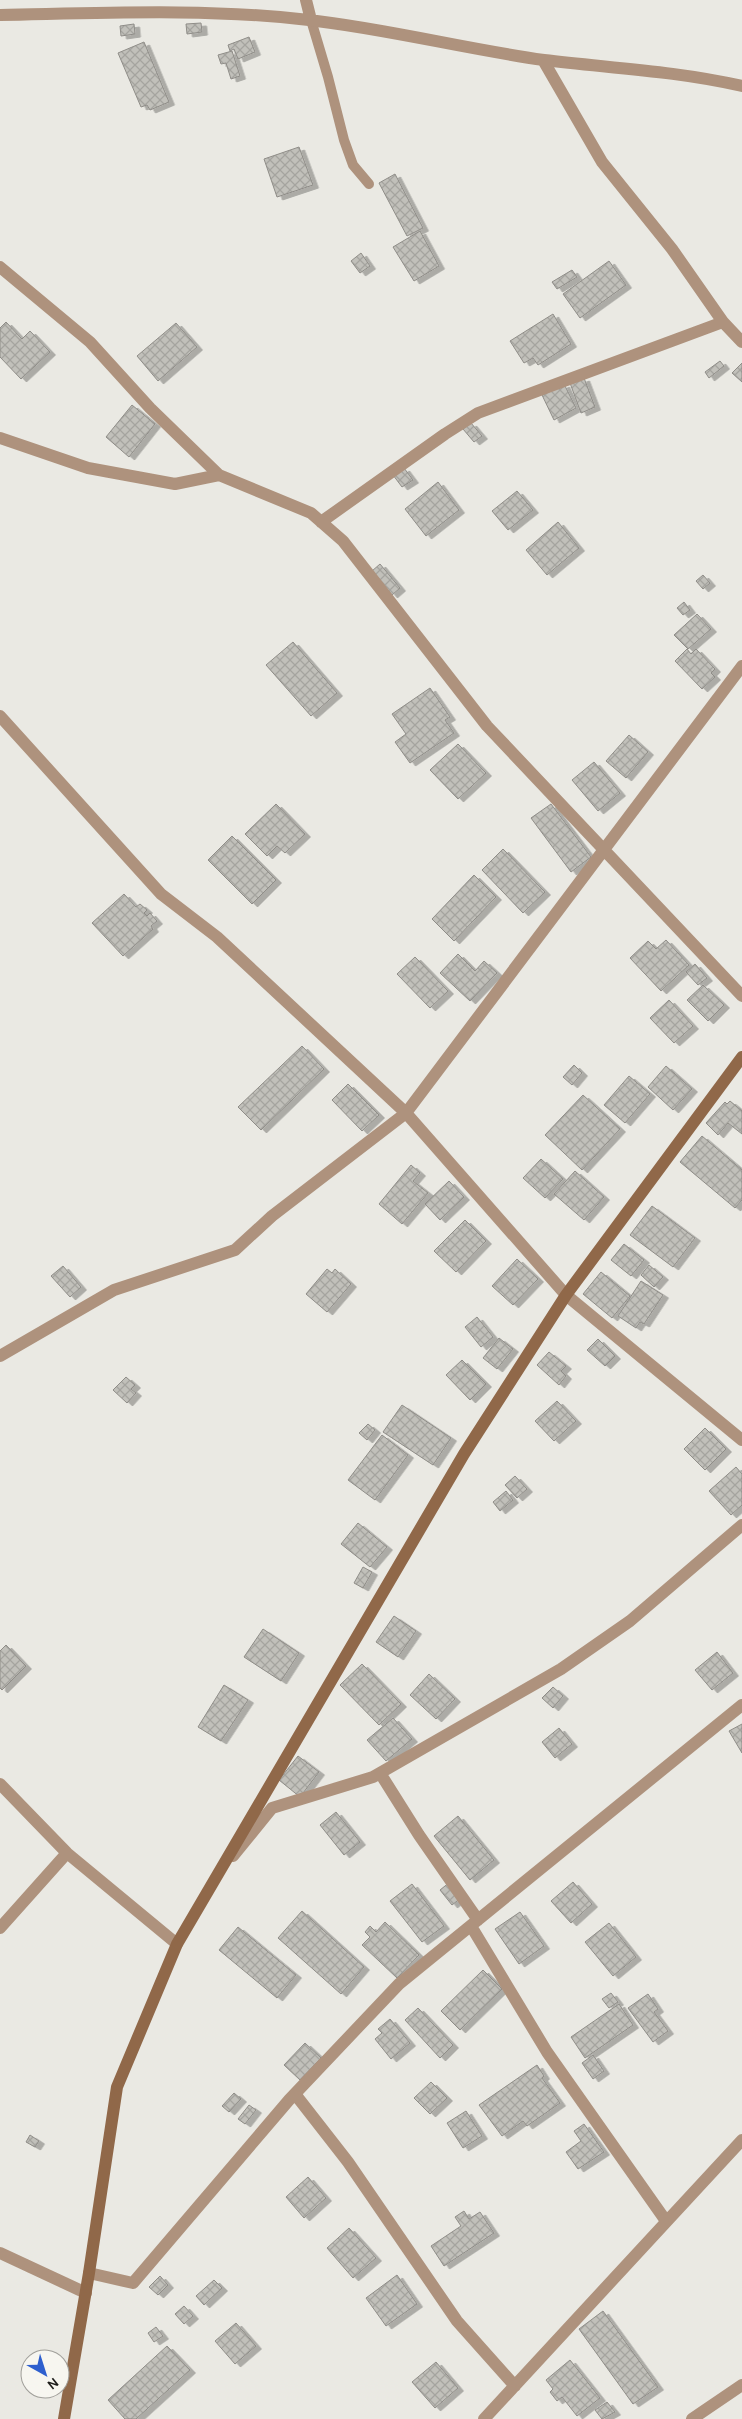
<svg xmlns="http://www.w3.org/2000/svg" width="742" height="2419" font-family="Karla,sans-serif">
	<defs>
		<pattern id="building-cross-hatch" width="8" height="8" patternUnits="userSpaceOnUse" patternTransform="scale(1.25)"><rect width="8" height="8" fill="#c1c0ba"/><path d="M0 0l8 8M0 8l8-8" fill="none" stroke="#a5a49f"/></pattern>
		<filter id="shadow"><feDropShadow dx="5.5" dy="3" stdDeviation="0" flood-color="#0004"/></filter>
	</defs>
	<rect width="100%" height="100%" fill="#eae9e3"/>
	<path fill="url(#building-cross-hatch)" stroke="#8f8d88" filter="url(#shadow)" d="M 201,23 L 202,32 L 187,34 L 186,24 Z
		M 134,24 L 135,34 L 121,36 L 120,26 Z
		M 249,37 L 255,52 L 238,59 L 234,49 L 230,51 L 228,45 Z
		M 144,42 L 169,102 L 150,110 L 147,105 L 141,107 L 118,53 Z
		M 232,51 L 240,76 L 231,79 L 226,63 L 221,64 L 218,55 Z
		M 299,147 L 313,185 L 277,197 L 264,159 Z
		M 395,174 L 423,228 L 407,236 L 379,183 Z
		M 420,231 L 439,266 L 414,281 L 393,247 Z
		M 361,253 L 370,266 L 360,273 L 351,261 Z
		M 609,261 L 626,285 L 580,318 L 563,294 Z
		M 572,270 L 577,277 L 557,289 L 552,282 Z
		M 553,314 L 571,344 L 538,365 L 533,358 L 524,363 L 510,341 Z
		M 6,322 L 22,339 L 30,331 L 50,352 L 21,379 L 0,357 L 0,328 Z
		M 176,323 L 197,347 L 158,381 L 137,356 Z
		M 720,361 L 724,366 L 709,378 L 705,372 Z
		M 742,363 L 742,382 L 732,373 Z
		M 584,378 L 595,407 L 581,413 L 570,383 Z
		M 564,384 L 576,408 L 554,420 L 542,395 Z
		M 132,405 L 155,424 L 129,457 L 106,437 Z
		M 471,423 L 482,436 L 474,442 L 463,429 Z
		M 404,468 L 413,480 L 402,487 L 393,475 Z
		M 438,482 L 459,510 L 426,536 L 405,509 Z
		M 517,491 L 533,510 L 508,530 L 492,511 Z
		M 558,522 L 579,548 L 547,575 L 526,550 Z
		M 380,564 L 400,588 L 392,595 L 372,571 Z
		M 703,575 L 710,583 L 703,589 L 696,581 Z
		M 684,602 L 690,610 L 683,615 L 677,608 Z
		M 697,614 L 711,629 L 688,649 L 674,635 Z
		M 293,642 L 337,693 L 311,716 L 266,665 Z
		M 687,649 L 691,654 L 696,649 L 715,669 L 711,673 L 715,677 L 702,689 L 675,661 Z
		M 430,688 L 450,717 L 445,720 L 454,733 L 410,763 L 395,742 L 406,734 L 392,714 Z
		M 629,735 L 648,752 L 626,778 L 606,761 Z
		M 458,744 L 486,773 L 458,799 L 430,770 Z
		M 594,762 L 620,793 L 598,811 L 572,780 Z
		M 276,804 L 305,834 L 285,853 L 277,846 L 267,856 L 245,834 Z
		M 551,804 L 591,857 L 571,872 L 531,818 Z
		M 232,836 L 276,880 L 252,904 L 208,860 Z
		M 503,849 L 545,892 L 523,913 L 482,870 Z
		M 474,875 L 496,897 L 454,941 L 432,919 Z
		M 124,894 L 136,907 L 140,904 L 147,910 L 144,913 L 147,916 L 150,913 L 157,921 L 151,926 L 153,929 L 123,956 L 92,923 Z
		M 666,940 L 689,965 L 661,991 L 630,958 L 648,941 L 656,949 Z
		M 458,954 L 475,971 L 484,961 L 497,973 L 470,1001 L 440,973 Z
		M 415,957 L 448,991 L 430,1008 L 397,974 Z
		M 695,964 L 707,978 L 698,985 L 686,972 Z
		M 703,985 L 724,1005 L 708,1021 L 687,1000 Z
		M 669,1000 L 693,1026 L 674,1043 L 650,1018 Z
		M 302,1046 L 324,1069 L 261,1130 L 238,1107 Z
		M 574,1065 L 582,1073 L 572,1085 L 563,1077 Z
		M 666,1066 L 692,1089 L 673,1110 L 648,1087 Z
		M 629,1076 L 650,1094 L 625,1123 L 604,1105 Z
		M 348,1084 L 379,1115 L 362,1131 L 332,1100 Z
		M 583,1095 L 620,1129 L 582,1170 L 545,1135 Z
		M 730,1101 L 742,1111 L 742,1134 L 728,1123 L 718,1135 L 706,1123 L 725,1102 L 727,1104 Z
		M 702,1136 L 742,1170 L 742,1200 L 735,1208 L 680,1162 Z
		M 541,1159 L 563,1179 L 545,1198 L 523,1178 Z
		M 411,1165 L 420,1173 L 413,1181 L 428,1193 L 402,1224 L 379,1204 Z
		M 575,1171 L 604,1197 L 584,1220 L 554,1194 Z
		M 449,1181 L 464,1197 L 440,1220 L 425,1204 Z
		M 652,1206 L 695,1238 L 673,1267 L 630,1235 Z
		M 465,1220 L 486,1241 L 456,1272 L 434,1251 Z
		M 624,1244 L 644,1260 L 631,1276 L 611,1260 Z
		M 517,1259 L 538,1279 L 513,1305 L 492,1286 Z
		M 649,1265 L 663,1277 L 654,1287 L 641,1275 Z
		M 63,1266 L 81,1287 L 70,1297 L 51,1276 Z
		M 327,1269 L 332,1273 L 335,1269 L 351,1284 L 327,1312 L 306,1294 Z
		M 601,1272 L 630,1296 L 612,1318 L 583,1294 Z
		M 641,1281 L 663,1295 L 644,1324 L 640,1322 L 636,1328 L 618,1316 Z
		M 477,1317 L 493,1337 L 481,1347 L 465,1327 Z
		M 499,1338 L 513,1349 L 497,1369 L 483,1358 Z
		M 598,1339 L 615,1356 L 605,1366 L 587,1350 Z
		M 549,1352 L 566,1366 L 561,1371 L 566,1376 L 559,1385 L 537,1365 Z
		M 462,1360 L 486,1384 L 470,1400 L 446,1375 Z
		M 126,1377 L 135,1385 L 131,1389 L 136,1393 L 127,1403 L 113,1390 Z
		M 557,1401 L 576,1421 L 554,1441 L 535,1421 Z
		M 402,1405 L 451,1438 L 433,1465 L 383,1432 Z
		M 368,1424 L 375,1430 L 367,1440 L 359,1433 Z
		M 705,1428 L 726,1449 L 705,1470 L 684,1449 Z
		M 382,1435 L 408,1455 L 375,1500 L 348,1480 Z
		M 736,1467 L 742,1474 L 742,1505 L 731,1515 L 709,1491 Z
		M 515,1476 L 527,1489 L 517,1498 L 505,1485 Z
		M 506,1491 L 513,1500 L 500,1511 L 493,1502 Z
		M 358,1523 L 387,1547 L 370,1567 L 341,1544 Z
		M 363,1567 L 372,1572 L 363,1588 L 354,1583 Z
		M 394,1616 L 416,1631 L 398,1657 L 376,1642 Z
		M 263,1629 L 299,1653 L 281,1681 L 244,1657 Z
		M 6,1645 L 26,1666 L 2,1690 L 0,1688 L 0,1651 Z
		M 717,1652 L 733,1673 L 712,1690 L 695,1670 Z
		M 362,1664 L 401,1704 L 379,1725 L 340,1685 Z
		M 429,1674 L 455,1699 L 436,1719 L 410,1695 Z
		M 224,1685 L 248,1700 L 221,1741 L 198,1727 Z
		M 553,1687 L 563,1696 L 553,1708 L 542,1698 Z
		M 393,1718 L 412,1739 L 386,1761 L 367,1740 Z
		M 742,1724 L 742,1753 L 729,1731 Z
		M 559,1728 L 572,1744 L 555,1758 L 542,1742 Z
		M 298,1756 L 319,1772 L 300,1797 L 279,1780 Z
		M 336,1812 L 360,1842 L 344,1855 L 320,1825 Z
		M 458,1816 L 494,1860 L 470,1880 L 434,1836 Z
		M 450,1882 L 462,1897 L 452,1905 L 440,1890 Z
		M 573,1882 L 592,1904 L 571,1923 L 551,1901 Z
		M 412,1884 L 444,1926 L 422,1942 L 390,1901 Z
		M 302,1911 L 364,1967 L 341,1994 L 278,1938 Z
		M 520,1912 L 544,1946 L 519,1964 L 495,1929 Z
		M 385,1922 L 419,1955 L 397,1978 L 362,1945 L 370,1937 L 365,1932 L 370,1926 L 376,1932 Z
		M 609,1923 L 636,1957 L 613,1976 L 585,1942 Z
		M 238,1927 L 296,1975 L 277,1998 L 219,1950 Z
		M 483,1970 L 502,1989 L 460,2030 L 441,2011 Z
		M 611,1993 L 618,2002 L 609,2008 L 602,1999 Z
		M 648,1994 L 658,2009 L 654,2012 L 668,2031 L 653,2042 L 628,2008 Z
		M 619,2004 L 633,2025 L 585,2058 L 571,2037 Z
		M 418,2008 L 453,2045 L 440,2058 L 405,2020 Z
		M 390,2019 L 410,2043 L 391,2059 L 375,2039 L 382,2033 L 378,2029 Z
		M 305,2043 L 321,2058 L 300,2080 L 284,2065 Z
		M 593,2055 L 604,2071 L 593,2079 L 582,2063 Z
		M 537,2065 L 544,2076 L 542,2078 L 560,2103 L 527,2126 L 523,2121 L 502,2136 L 479,2105 Z
		M 431,2082 L 447,2098 L 430,2114 L 414,2098 Z
		M 234,2093 L 241,2099 L 229,2112 L 222,2106 Z
		M 249,2105 L 256,2110 L 245,2124 L 238,2119 Z
		M 466,2111 L 482,2136 L 463,2148 L 447,2123 Z
		M 584,2124 L 604,2152 L 578,2169 L 566,2152 L 581,2141 L 574,2131 Z
		M 30,2135 L 39,2141 L 35,2147 L 26,2142 Z
		M 308,2177 L 326,2198 L 304,2218 L 286,2197 Z
		M 464,2211 L 469,2219 L 480,2212 L 494,2233 L 444,2266 L 431,2246 L 461,2226 L 455,2217 Z
		M 349,2228 L 376,2258 L 353,2278 L 327,2248 Z
		M 397,2275 L 417,2304 L 386,2326 L 366,2298 Z
		M 160,2276 L 168,2285 L 158,2295 L 149,2287 Z
		M 214,2280 L 222,2288 L 204,2305 L 196,2296 Z
		M 184,2306 L 193,2316 L 184,2324 L 175,2314 Z
		M 603,2311 L 658,2387 L 633,2404 L 579,2329 Z
		M 236,2323 L 256,2346 L 235,2364 L 215,2341 Z
		M 156,2327 L 163,2336 L 154,2342 L 148,2333 Z
		M 167,2346 L 190,2370 L 136,2419 L 125,2419 L 108,2400 Z
		M 570,2360 L 600,2398 L 577,2416 L 562,2397 L 557,2401 L 550,2392 L 553,2389 L 546,2380 Z
		M 436,2362 L 458,2388 L 435,2408 L 412,2382 Z
		M 607,2402 L 615,2412 L 602,2419 L 595,2410 Z"/>
	<g fill="none" stroke-linecap="round" stroke-linejoin="round">
		<path stroke="#ae927d" stroke-width="10" d="M 311,20 L 328,77 L 344,140 L 353,165 L 369,184"/>
		<path stroke="#ae927d" stroke-width="12" d="M 306,0 L 311,20
			M 0,15 C 103,13 207,8 309,20 C 388,29 465,49 544,60 C 610,68 677,71 742,86
			M 543,60 L 602,162 L 672,249 L 723,322 L 742,342
			M 0,267 L 90,342 L 150,408 L 219,475
			M 0,438 L 88,468 L 175,484 L 219,475 L 311,513 L 343,541 L 487,726 L 742,996
			M 321,522 L 445,434 L 478,413 L 723,322
			M 0,716 L 161,894 L 217,937 L 406,1113 L 566,1295 L 742,1440
			M 0,1356 L 114,1290 L 235,1250 L 272,1216 L 406,1113 L 742,666
			M 380,1773 L 419,1835 L 478,1920
			M 0,1784 L 67,1853 L 177,1944
			M 233,1856 L 272,1808 L 373,1777 L 561,1669 L 630,1621 L 742,1525
			M 471,1926 L 547,2052 L 666,2221
			M 0,1928 L 67,1853
			M 295,2094 L 348,2162 L 457,2321 L 515,2386
			M 0,2253 L 86,2293
			M 89,2273 L 133,2283 L 289,2100 L 399,1984 L 742,1705
			M 484,2419 L 742,2140
			M 692,2419 L 742,2385"/>
		<path stroke="#906849" stroke-width="12" d="M 64,2419 L 89,2273 L 117,2087 L 177,1944 L 464,1454 L 566,1295 L 742,1057"/>
	</g>
	<g transform="translate(45 2374) rotate(141)"><circle r="24" fill="#f7f6f0" stroke="#a09f9a"/>
	<path d="M0-4L9 19L0 12L-9 19Z" fill="#2e5fce"/>
	<text y="-8" font-size="14" font-weight="bold" text-anchor="middle" fill="#1d1c1a">N</text>
	</g>
</svg>
